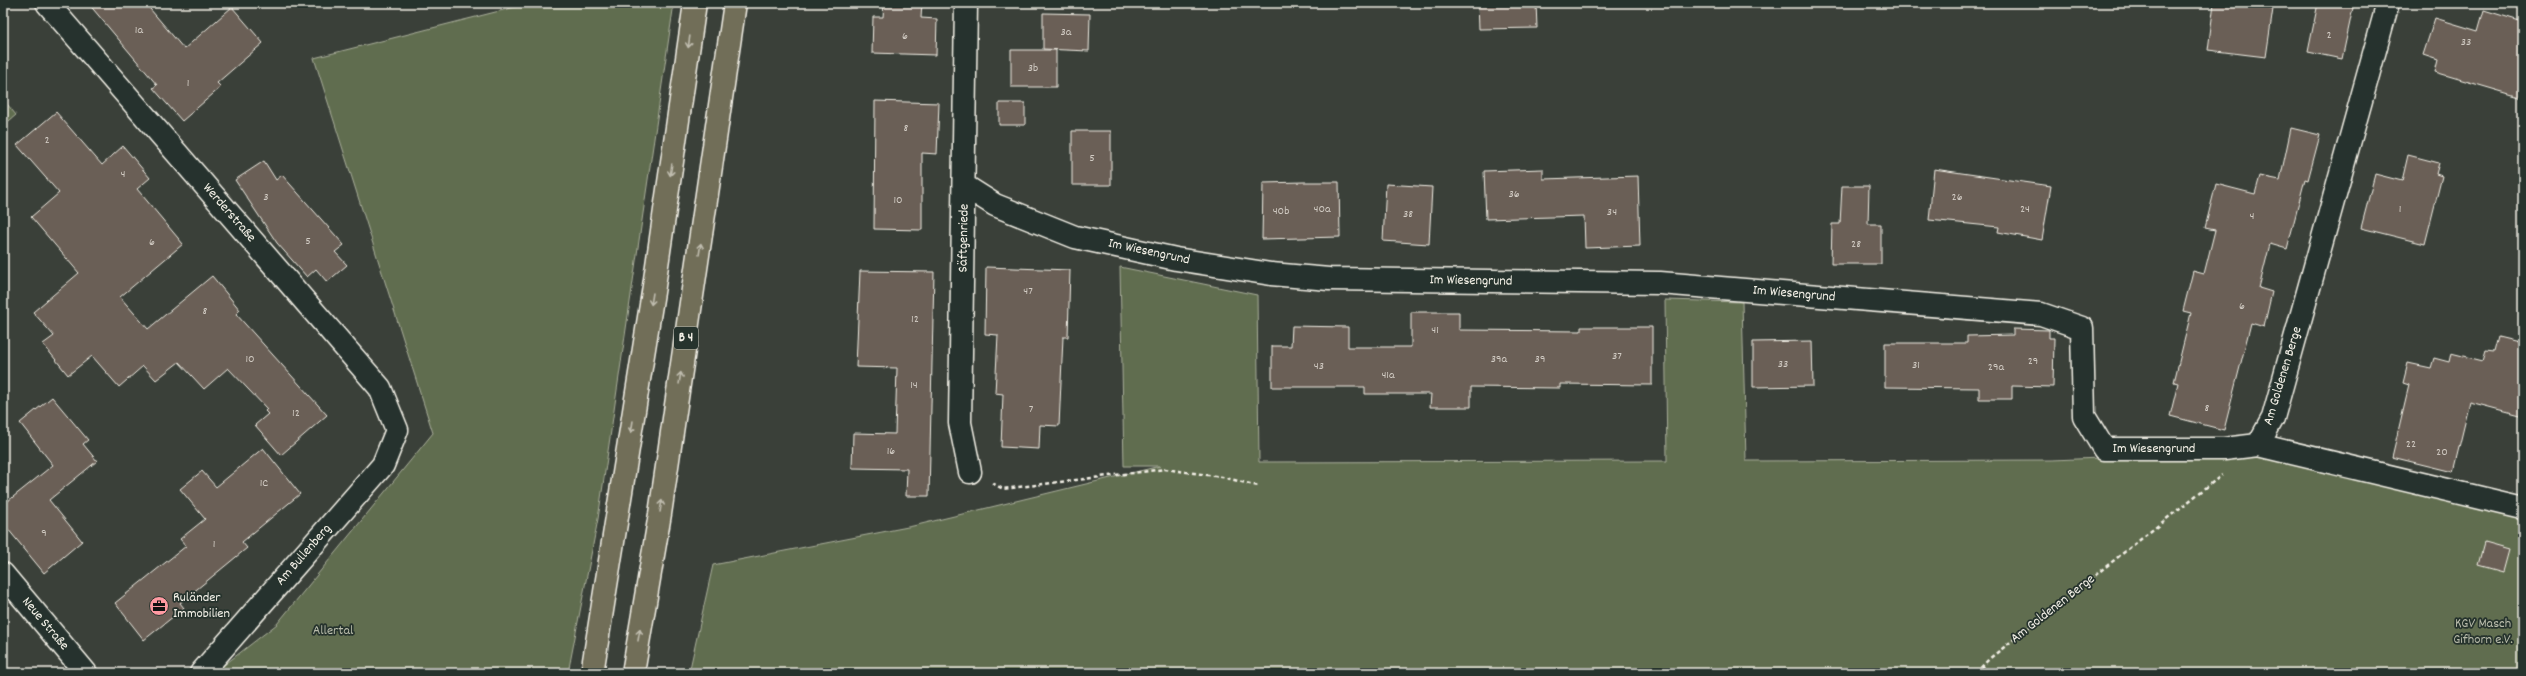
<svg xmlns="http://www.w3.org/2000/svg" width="2526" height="676" font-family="Dekko,sans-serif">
	<rect width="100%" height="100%" fill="#3a4039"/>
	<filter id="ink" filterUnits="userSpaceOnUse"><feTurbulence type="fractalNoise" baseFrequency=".025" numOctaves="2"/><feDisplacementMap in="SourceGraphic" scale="8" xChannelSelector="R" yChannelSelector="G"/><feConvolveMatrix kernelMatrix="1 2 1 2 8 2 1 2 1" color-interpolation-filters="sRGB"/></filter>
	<g filter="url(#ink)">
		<path fill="#616d4f" stroke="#aaaf9c" d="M 531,3 L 674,3 L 598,519 L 568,673 L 214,673 L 277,624 L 433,433 L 314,58 Z
			M 3,99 L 16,115 L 3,126 Z
			M 1120,267 L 1257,295 L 1259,462 L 1667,461 L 1665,300 L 1742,302 L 1746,461 L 2052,460 L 2269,451 L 2523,512 L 2523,673 L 689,673 L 713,565 L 913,526 L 1160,466 L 1124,466 Z"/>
		<path fill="#6a5f56" stroke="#f4f1e8" d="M 88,3 L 145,3 L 184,49 L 232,7 L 263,43 L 217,83 L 221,87 L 182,121 L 153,88 L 157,85 Z
			M 884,3 L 922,3 L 921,18 L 937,19 L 936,55 L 872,53 L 873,17 L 883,17 Z
			M 1478,3 L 1536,3 L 1537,28 L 1479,29 Z
			M 2214,3 L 2273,9 L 2266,57 L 2208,50 Z
			M 2318,3 L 2354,3 L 2342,59 L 2308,52 Z
			M 2484,10 L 2523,22 L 2523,98 L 2435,72 L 2438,60 L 2423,55 L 2435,18 L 2478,31 Z
			M 1043,13 L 1090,14 L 1089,51 L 1043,49 Z
			M 1011,50 L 1056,50 L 1056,87 L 1011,87 Z
			M 875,101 L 939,103 L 937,154 L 922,153 L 922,230 L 874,229 Z
			M 999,103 L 1025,103 L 1025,125 L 999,125 Z
			M 56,112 L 102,165 L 123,146 L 150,178 L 137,189 L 183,244 L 120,297 L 148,329 L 212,276 L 240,310 L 236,314 L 327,415 L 281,455 L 255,425 L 268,414 L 265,411 L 267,409 L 228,368 L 204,389 L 179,362 L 156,380 L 143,366 L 119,387 L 92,356 L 68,375 L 43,344 L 54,336 L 33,312 L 79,273 L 31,217 L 59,193 L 17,145 Z
			M 2291,128 L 2320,135 L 2308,180 L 2305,179 L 2287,249 L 2270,244 L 2259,288 L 2272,292 L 2264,327 L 2251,323 L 2224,430 L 2170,416 L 2178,383 L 2174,382 L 2191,313 L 2183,311 L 2193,271 L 2204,274 L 2215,230 L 2205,228 L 2216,184 L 2255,194 L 2260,176 L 2280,180 Z
			M 1072,131 L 1111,131 L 1111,185 L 1072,185 Z
			M 2408,155 L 2439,163 L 2436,174 L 2442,176 L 2425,244 L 2361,228 L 2375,174 L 2402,181 Z
			M 264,161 L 276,180 L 282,175 L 344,245 L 335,252 L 347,265 L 327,282 L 316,269 L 307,277 L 277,243 L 235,180 Z
			M 1543,169 L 1543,179 L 1638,176 L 1640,246 L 1585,248 L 1584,216 L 1486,219 L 1484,171 Z
			M 1934,169 L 2051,186 L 2042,240 L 1998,232 L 1999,227 L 1929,220 Z
			M 1304,182 L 1339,182 L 1340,237 L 1262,239 L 1263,183 Z
			M 1386,184 L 1432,187 L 1429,244 L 1383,241 Z
			M 1842,186 L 1869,186 L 1868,224 L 1881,224 L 1881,264 L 1831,264 L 1832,224 L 1840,224 Z
			M 986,267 L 1070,270 L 1068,337 L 1063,337 L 1059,426 L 1040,425 L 1039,449 L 1001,447 L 1003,394 L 995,393 L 998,335 L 985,334 Z
			M 860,271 L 934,272 L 929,496 L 906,496 L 907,469 L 852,468 L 853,433 L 895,434 L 897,368 L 856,367 Z
			M 1411,312 L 1459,312 L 1459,330 L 1581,331 L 1581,327 L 1652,327 L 1652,385 L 1560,384 L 1560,388 L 1471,387 L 1471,407 L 1430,407 L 1431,394 L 1365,394 L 1365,387 L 1272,387 L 1272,346 L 1291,346 L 1292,326 L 1348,327 L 1348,347 L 1411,347 Z
			M 2013,329 L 2049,330 L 2049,338 L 2054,338 L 2053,387 L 2012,386 L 2012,399 L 1979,399 L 1979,388 L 1885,387 L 1885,343 L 1967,343 L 1967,336 L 2013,335 Z
			M 2498,337 L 2523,343 L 2523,416 L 2470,402 L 2453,472 L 2392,457 L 2409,385 L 2403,383 L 2408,363 L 2431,368 L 2434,358 L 2449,362 L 2451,353 L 2483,361 L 2486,351 L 2494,352 Z
			M 1812,341 L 1813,386 L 1753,387 L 1753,342 Z
			M 52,397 L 88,440 L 83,444 L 97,461 L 49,500 L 82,541 L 44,573 L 3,523 L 3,505 L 53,465 L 20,423 Z
			M 263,448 L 300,494 L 242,542 L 247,548 L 180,603 L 184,608 L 144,640 L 115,603 L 186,546 L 180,539 L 205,519 L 180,489 L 202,471 L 216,487 Z
			M 2484,543 L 2509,550 L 2503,572 L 2478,565 Z"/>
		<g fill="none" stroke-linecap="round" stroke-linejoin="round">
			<g stroke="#f4f1e8" stroke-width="25">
				<path id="minor" d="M 47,3 L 380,388 L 397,430 L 383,465 L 201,673
					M 966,3 L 960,423 L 970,472
					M 965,186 L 995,205 L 1075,237 L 1176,259 L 1271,274 L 1329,279 L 1660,283 L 2041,314 L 2082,328 L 2084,416 L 2104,449 L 2224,449 L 2258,445 L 2523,508
					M 2258,445 L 2273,418 L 2388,3
					M 3,574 L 86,673"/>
			</g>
			<g stroke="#f4f1e8" stroke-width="25">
				<path id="trunk" d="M 592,673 L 654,286 L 695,3
					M 633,673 L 660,514 L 735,3"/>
			</g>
			<path stroke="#f4f1e8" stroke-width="2.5" stroke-dasharray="4 3" stroke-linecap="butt" d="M 992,483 L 1003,489 L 1165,469 L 1222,477 L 1258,486
				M 1976,673 L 1989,659 L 2222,475"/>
			<use href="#minor" stroke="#26332d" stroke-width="22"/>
			<use href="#trunk" stroke="#716e59" stroke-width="22"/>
		</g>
		<defs><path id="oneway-shaft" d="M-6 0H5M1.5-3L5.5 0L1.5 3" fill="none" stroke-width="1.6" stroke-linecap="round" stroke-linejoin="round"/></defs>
		<g stroke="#c0bdaf">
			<use href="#oneway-shaft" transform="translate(689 42) rotate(98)"/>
			<use href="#oneway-shaft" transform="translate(671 170) rotate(98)"/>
			<use href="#oneway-shaft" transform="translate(700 249) rotate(-81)"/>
			<use href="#oneway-shaft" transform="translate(652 299) rotate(99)"/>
			<use href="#oneway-shaft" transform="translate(680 378) rotate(-81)"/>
			<use href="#oneway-shaft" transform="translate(632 427) rotate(99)"/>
			<use href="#oneway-shaft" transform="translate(661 506) rotate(-81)"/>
			<use href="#oneway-shaft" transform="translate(639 635) rotate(-80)"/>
		</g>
	</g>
	<defs>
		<g id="office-disc" transform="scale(1)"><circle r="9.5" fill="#ff9aa2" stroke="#26332d"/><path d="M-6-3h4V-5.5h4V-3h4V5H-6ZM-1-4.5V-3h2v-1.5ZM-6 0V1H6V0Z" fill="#111"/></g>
	</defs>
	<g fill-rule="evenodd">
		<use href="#office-disc" x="159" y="606"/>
	</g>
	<g text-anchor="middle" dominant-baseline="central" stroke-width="3.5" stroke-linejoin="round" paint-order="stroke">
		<g font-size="12" fill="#d2ccc4">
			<text x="139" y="30">1a</text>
			<text x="1066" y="32">3a</text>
			<text x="2329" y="35">2</text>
			<text x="905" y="36">6</text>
			<text x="2466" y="42">33</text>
			<text x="1033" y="68">3b</text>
			<text x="188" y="83">1</text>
			<text x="906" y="128">8</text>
			<text x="47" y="140">2</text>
			<text x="1092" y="158">5</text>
			<text x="123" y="174">4</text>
			<text x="1514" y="194">36</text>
			<text x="266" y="197">3</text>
			<text x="1957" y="197">26</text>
			<text x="898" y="200">10</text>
			<text x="1322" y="209">40a</text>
			<text x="2025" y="209">24</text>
			<text x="2400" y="209">1</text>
			<text x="1281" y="211">40b</text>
			<text x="1612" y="212">34</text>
			<text x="1408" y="214">38</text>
			<text x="2252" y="216">4</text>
			<text x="308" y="241">5</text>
			<text x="152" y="242">6</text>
			<text x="1856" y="244">28</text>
			<text x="1028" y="291">47</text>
			<text x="2242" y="306">6</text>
			<text x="205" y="311">8</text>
			<text x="915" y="319">12</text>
			<text x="1435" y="330">41</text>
			<text x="1617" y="356">37</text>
			<text x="250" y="359">10</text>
			<text x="1499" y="359">39a</text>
			<text x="1540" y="359">39</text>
			<text x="2033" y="361">29</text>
			<text x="1783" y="364">33</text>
			<text x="1916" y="365">31</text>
			<text x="1319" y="366">43</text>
			<text x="1996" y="367">29a</text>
			<text x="1388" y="375">41a</text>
			<text x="914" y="385">14</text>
			<text x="2207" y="408">8</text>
			<text x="1031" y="409">7</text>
			<text x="296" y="413">12</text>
			<text x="2411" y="444">22</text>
			<text x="891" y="451">16</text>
			<text x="2442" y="452">20</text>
			<text x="264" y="483">1C</text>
			<text x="44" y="533">9</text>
			<text x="214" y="544">1</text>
		</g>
		<rect fill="#26332d" stroke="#b6b8b0" stroke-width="1" x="674" y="327" width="24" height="22" rx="3"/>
		<g font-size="13" font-weight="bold" fill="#f4f1e8">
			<text x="686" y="338">B 4</text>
		</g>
		<g font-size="14" fill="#f4f1e8" stroke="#26332d">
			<text transform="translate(229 213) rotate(49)">Werderstraße</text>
			<text transform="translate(964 238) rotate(-89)">Säftgenriede</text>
			<text transform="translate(1149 252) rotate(12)">Im Wiesengrund</text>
			<text transform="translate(1471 281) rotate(1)">Im Wiesengrund</text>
			<text transform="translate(1794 294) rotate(5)">Im Wiesengrund</text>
			<text transform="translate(2283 376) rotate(-73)">Am Goldenen Berge</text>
			<text x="2154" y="449">Im Wiesengrund</text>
			<text transform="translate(304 555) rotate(-49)">Am Bullenberg</text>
			<text transform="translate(2053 609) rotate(-38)">Am Goldenen Berge</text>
			<text transform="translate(45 624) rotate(50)">Neue Straße</text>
		</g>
		<g font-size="14" fill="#f4f1e8" stroke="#26332d" text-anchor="start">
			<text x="173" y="598">Ruländer<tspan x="173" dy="16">Immobilien</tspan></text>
		</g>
		<g font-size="14" fill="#b9bcab" stroke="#26332d">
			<text x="2483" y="624">KGV Masch<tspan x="2483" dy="16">Gifhorn e.V.</tspan></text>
			<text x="333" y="631">Allertal</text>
		</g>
	</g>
	<rect width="2526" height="676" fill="none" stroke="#26332d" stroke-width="16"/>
	<rect x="8" y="8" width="2510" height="660" fill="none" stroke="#f4f1e8" stroke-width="1.5" filter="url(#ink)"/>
</svg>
